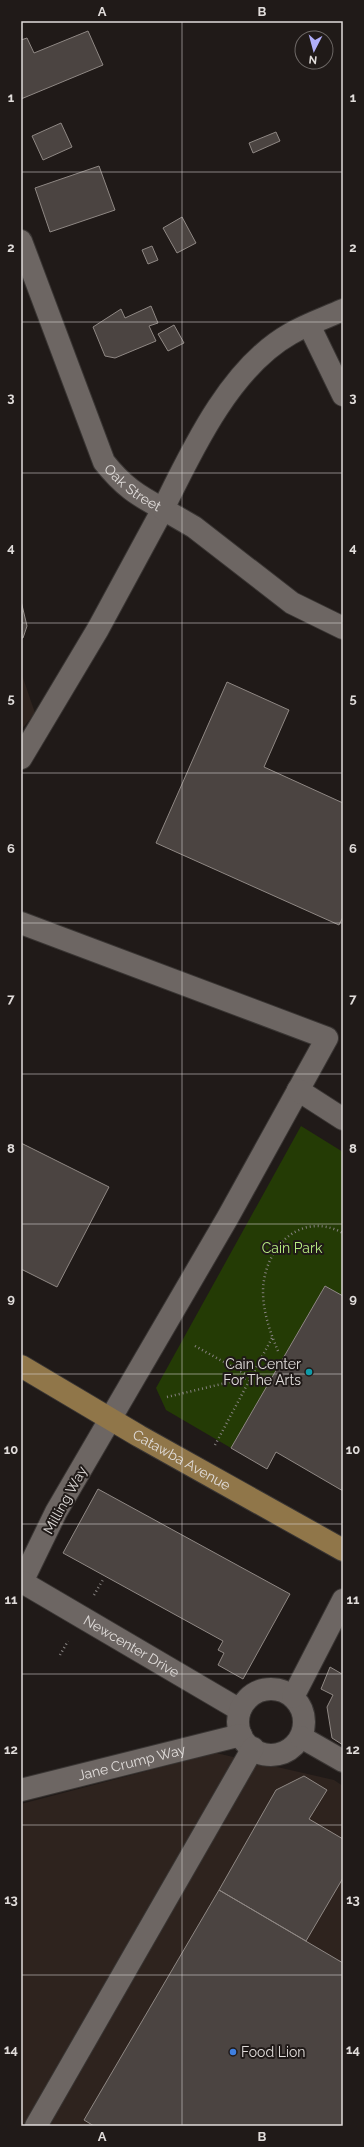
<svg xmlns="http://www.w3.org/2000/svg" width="364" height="2147" font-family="Raleway,sans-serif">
	<rect width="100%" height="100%" fill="#201a18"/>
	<path fill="#2e231e" d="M 21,672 L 35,713 L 21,730 Z
		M 216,1753 L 334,1780 L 343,1786 L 343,2126 L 21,2126 L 21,1804 Z"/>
	<path fill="#243b05" d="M 301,1126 L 343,1152 L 343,1296 L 325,1286 L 231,1448 L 166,1410 L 156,1388 Z"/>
	<path fill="#4b4441" stroke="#8f8884" d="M 88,31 L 103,65 L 21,99 L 21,40 L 27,38 L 34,53 Z
		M 61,123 L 72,147 L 43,160 L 32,136 Z
		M 276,132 L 280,141 L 253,153 L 249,143 Z
		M 99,166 L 115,210 L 50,232 L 35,188 Z
		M 182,217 L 196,243 L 177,253 L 163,228 Z
		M 152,246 L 158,260 L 148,264 L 142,250 Z
		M 151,306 L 158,323 L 149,326 L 156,341 L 115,358 L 105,356 L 93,327 L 121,309 L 125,318 Z
		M 174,325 L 184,343 L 168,351 L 158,334 Z
		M 21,601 L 27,626 L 23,638 L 21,638 Z
		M 227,682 L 289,710 L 264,767 L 343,803 L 343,917 L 339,925 L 156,843 Z
		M 21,1143 L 109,1187 L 57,1287 L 21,1269 Z
		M 325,1286 L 343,1296 L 343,1491 L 276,1452 L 267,1469 L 231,1448 Z
		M 98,1489 L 290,1594 L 243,1679 L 218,1665 L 224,1653 L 218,1650 L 223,1641 L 63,1553 Z
		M 330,1667 L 342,1674 L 343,1671 L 343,1745 L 332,1738 L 327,1707 L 333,1695 L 321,1689 Z
		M 304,1776 L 327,1790 L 309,1819 L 343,1839 L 343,1878 L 306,1941 L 219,1890 L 276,1790 Z
		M 219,1890 L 343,1963 L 343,2126 L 94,2126 L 84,2120 Z"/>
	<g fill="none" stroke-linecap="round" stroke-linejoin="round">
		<g stroke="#393533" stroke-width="24">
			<g id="minor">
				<path id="s1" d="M 21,241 L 104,462 C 123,486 137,495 163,509 L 98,629 L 21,758"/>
				<path d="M 343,310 C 325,318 307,324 290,334 C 230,368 192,450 163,509 L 194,527 L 292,603 L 343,628"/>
				<path d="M 309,325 L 343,395"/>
				<path d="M 21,923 L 327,1038 L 228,1217 L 56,1512 L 21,1584"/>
				<path d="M 298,1090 L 343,1119"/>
				<path id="s2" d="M 22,1582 L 240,1710"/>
				<circle cx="271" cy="1722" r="33"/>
				<path d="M 293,1697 L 343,1600"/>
				<path d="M 301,1737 L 343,1761"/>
				<path id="s3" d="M 21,1790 L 241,1735"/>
				<path d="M 36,2126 L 253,1748"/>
			</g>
		</g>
		<g stroke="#393533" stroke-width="24">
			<g id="major">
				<path id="s4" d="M 21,1366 L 139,1436 L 343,1550"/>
			</g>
		</g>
		<path stroke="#85817f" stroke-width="2.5" stroke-dasharray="1 3" stroke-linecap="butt" d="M 195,1346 L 251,1377
			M 278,1351 C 270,1332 263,1312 263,1291 C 264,1248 300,1210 343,1233
			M 167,1397 L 251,1377
			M 215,1445 L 272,1338
			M 94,1595 L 104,1578
			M 60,1655 L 68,1641"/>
		<use href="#minor" stroke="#6d6663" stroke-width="22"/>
		<use href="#major" stroke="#907649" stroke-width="22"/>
	</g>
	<path fill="none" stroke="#e0dcda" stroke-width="1" stroke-opacity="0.55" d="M 182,21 L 182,2126M 21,172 L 343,172M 21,322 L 343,322M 21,473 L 343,473M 21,623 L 343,623M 21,773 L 343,773M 21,923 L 343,923M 21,1074 L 343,1074M 21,1224 L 343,1224M 21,1374 L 343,1374M 21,1524 L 343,1524M 21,1674 L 343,1674M 21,1825 L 343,1825M 21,1975 L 343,1975"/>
	<circle fill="#0f9aa8" stroke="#201a18" stroke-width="1.5" cx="309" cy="1372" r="4"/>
	<circle fill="#3f7fe0" stroke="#201a18" stroke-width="1.5" cx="233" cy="2052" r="4"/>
	<g text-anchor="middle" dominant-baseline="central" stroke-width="4" stroke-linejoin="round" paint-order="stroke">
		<g font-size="14" fill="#e0dcda" stroke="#201a18">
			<text stroke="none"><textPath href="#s1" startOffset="275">Oak Street</textPath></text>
			<text stroke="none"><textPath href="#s4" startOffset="186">Catawba Avenue</textPath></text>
			<text transform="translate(65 1500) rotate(-61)">Milling Way</text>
			<text stroke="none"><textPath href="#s2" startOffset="127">Newcenter Drive</textPath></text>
			<text stroke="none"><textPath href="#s3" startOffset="114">Jane Crump Way</textPath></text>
		</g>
		<g font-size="14" fill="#b8ec83" stroke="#201a18">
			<text x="292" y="1248">Cain Park</text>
		</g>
		<g font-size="14" fill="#e0dcda" stroke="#201a18" text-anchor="end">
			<text x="301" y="1364">Cain Center<tspan x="301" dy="16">For The Arts</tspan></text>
			<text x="241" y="2052" text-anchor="start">Food Lion</text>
		</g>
	</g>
	<rect width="364" height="2147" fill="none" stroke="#201a18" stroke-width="44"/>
	<g transform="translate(314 50) rotate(186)"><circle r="19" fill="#201a18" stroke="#6d6866"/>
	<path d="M0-3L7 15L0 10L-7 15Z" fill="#b0aefa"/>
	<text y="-6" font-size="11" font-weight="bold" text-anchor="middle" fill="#e0dcda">N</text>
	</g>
	<rect x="22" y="22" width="320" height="2103" fill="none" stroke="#e0dcda" stroke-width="1.5"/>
	<g font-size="13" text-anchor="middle" font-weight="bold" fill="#e0dcda">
		<text x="102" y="16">A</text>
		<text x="262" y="16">B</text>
		<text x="11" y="102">1</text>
		<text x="353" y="102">1</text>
		<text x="11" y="252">2</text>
		<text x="353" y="252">2</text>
		<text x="11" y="402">3</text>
		<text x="353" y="402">3</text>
		<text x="11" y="552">4</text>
		<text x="353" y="552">4</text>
		<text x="11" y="703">5</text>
		<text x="353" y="703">5</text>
		<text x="11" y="853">6</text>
		<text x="353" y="853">6</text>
		<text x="11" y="1003">7</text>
		<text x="353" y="1003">7</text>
		<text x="11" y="1153">8</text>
		<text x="353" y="1153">8</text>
		<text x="11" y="1303">9</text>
		<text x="353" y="1303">9</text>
		<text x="11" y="1454">10</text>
		<text x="353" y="1454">10</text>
		<text x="11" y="1604">11</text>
		<text x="353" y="1604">11</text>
		<text x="11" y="1754">12</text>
		<text x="353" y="1754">12</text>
		<text x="11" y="1904">13</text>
		<text x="353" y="1904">13</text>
		<text x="11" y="2054">14</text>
		<text x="353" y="2054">14</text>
		<text x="102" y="2141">A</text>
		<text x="262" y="2141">B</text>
	</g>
</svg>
